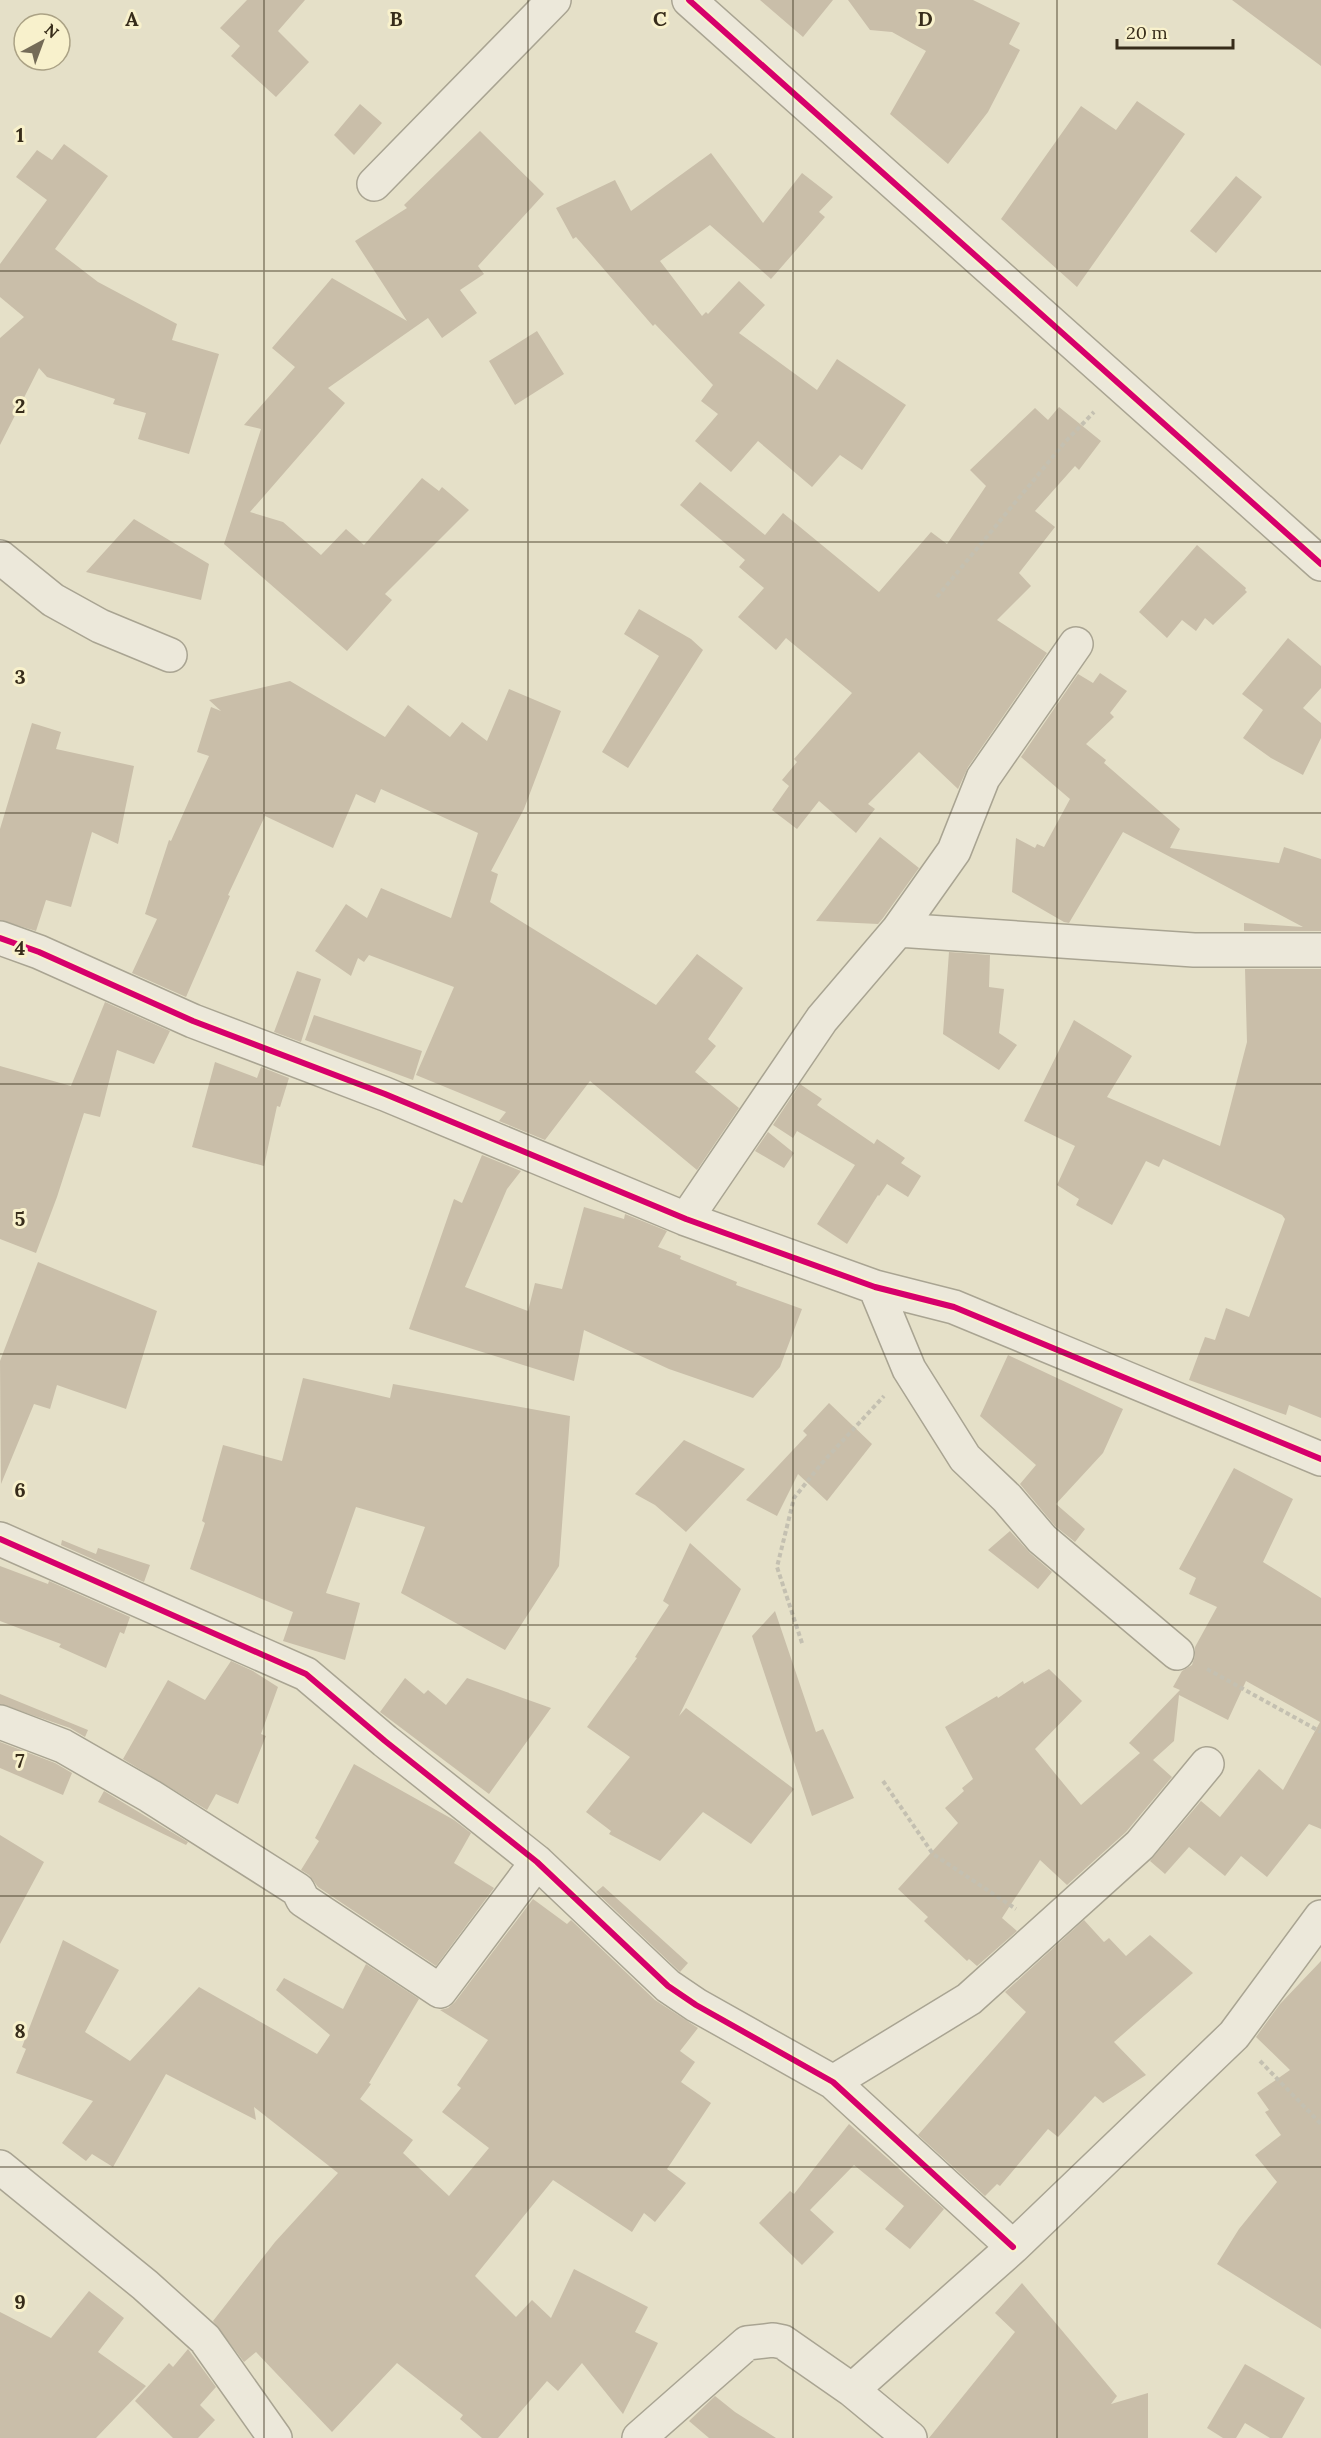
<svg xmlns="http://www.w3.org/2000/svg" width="1321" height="2438" font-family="Lora,serif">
	<rect width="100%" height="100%" fill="#e5e0c8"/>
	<path fill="#c9bea9" d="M 247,0 L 305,0 L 278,31 L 309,62 L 276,97 L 231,56 L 240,46 L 220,28 Z
		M 760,0 L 833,0 L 803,37 Z
		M 848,0 L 973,0 L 1020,23 L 1009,44 L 1020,50 L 988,112 L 948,164 L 890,114 L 926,51 L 892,32 L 870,30 Z
		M 1232,0 L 1321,0 L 1321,66 Z
		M 1137,101 L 1185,134 L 1077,287 L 1001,219 L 1081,106 L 1116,130 Z
		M 360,104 L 382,123 L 354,155 L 334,135 Z
		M 480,131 L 544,194 L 478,266 L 484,274 L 460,290 L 477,313 L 442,338 L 428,318 L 328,388 L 345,403 L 250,512 L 283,522 L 321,555 L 346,529 L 364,545 L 422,478 L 439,491 L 442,487 L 469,510 L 385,594 L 392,600 L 347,651 L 224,544 L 261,429 L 244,425 L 295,367 L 272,348 L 332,278 L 407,321 L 355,241 L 407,208 L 404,205 Z
		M 64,144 L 108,176 L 55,249 L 98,282 L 177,324 L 172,340 L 219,354 L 189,454 L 138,439 L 146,413 L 113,404 L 115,399 L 47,377 L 39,368 L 0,445 L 0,338 L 24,317 L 0,297 L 0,264 L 47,200 L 16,177 L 37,150 L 52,160 Z
		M 711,153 L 763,223 L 802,173 L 833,197 L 819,212 L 825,217 L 771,279 L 710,225 L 660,261 L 702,316 L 706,312 L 708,314 L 739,281 L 765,305 L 739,333 L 817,390 L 837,359 L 906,405 L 862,470 L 840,455 L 812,487 L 758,441 L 731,472 L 695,441 L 718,414 L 701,401 L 713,385 L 655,324 L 653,326 L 576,237 L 573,239 L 556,208 L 615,180 L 631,211 Z
		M 1236,176 L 1262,197 L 1216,253 L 1190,231 Z
		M 537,331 L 564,374 L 515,405 L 489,361 Z
		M 1059,407 L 1101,441 L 1079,470 L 1075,466 L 1035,511 L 1055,527 L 1019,573 L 1031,586 L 997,620 L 1047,653 L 968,767 L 958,789 L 919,752 L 868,804 L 875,809 L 856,833 L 819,801 L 797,829 L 772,810 L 789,786 L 782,780 L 797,762 L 794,759 L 852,693 L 786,638 L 776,650 L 738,617 L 764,588 L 739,567 L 745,560 L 680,505 L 700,482 L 765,535 L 783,513 L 879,592 L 931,532 L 947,544 L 986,486 L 970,470 L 1035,408 L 1048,420 Z
		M 134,519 L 209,564 L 201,600 L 86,572 Z
		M 1197,545 L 1246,588 L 1245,590 L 1247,592 L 1213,625 L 1205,618 L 1196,631 L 1182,620 L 1167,638 L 1139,612 Z
		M 639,609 L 691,639 L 703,650 L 628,768 L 602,752 L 659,656 L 624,634 Z
		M 1288,638 L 1321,666 L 1321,688 L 1303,708 L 1321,723 L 1321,738 L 1303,775 L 1271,758 L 1243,738 L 1263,710 L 1242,694 Z
		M 1100,673 L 1127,691 L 1110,713 L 1114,717 L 1086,744 L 1106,760 L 1104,763 L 1180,829 L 1170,848 L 1279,863 L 1284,847 L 1321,859 L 1321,931 L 1244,931 L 1244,923 L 1303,927 L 1123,832 L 1069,923 L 1064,922 L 1012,892 L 1016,838 L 1035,848 L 1037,844 L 1044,847 L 1070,799 L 1021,757 L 1078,674 L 1093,683 Z
		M 290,681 L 385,737 L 408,705 L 450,737 L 462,722 L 487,741 L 509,689 L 561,711 L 524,809 L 491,871 L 498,874 L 490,902 L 656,1005 L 697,954 L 743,988 L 708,1039 L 716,1046 L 695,1072 L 739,1108 L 697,1170 L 590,1081 L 545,1140 L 499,1121 L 506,1112 L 416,1075 L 454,987 L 369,955 L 364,962 L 358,958 L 351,976 L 315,951 L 346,904 L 367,918 L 381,888 L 451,918 L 478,833 L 381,789 L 375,803 L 356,794 L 333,848 L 265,816 L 228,895 L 230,896 L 186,997 L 132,973 L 157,919 L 145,914 L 169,840 L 171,841 L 209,756 L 197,752 L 211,707 L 221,711 L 209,700 Z
		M 32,723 L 61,732 L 56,749 L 134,766 L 118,844 L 92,832 L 71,907 L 46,900 L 36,931 L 0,920 L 0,829 Z
		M 880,837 L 919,868 L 883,918 L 878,924 L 816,921 Z
		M 949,952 L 990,955 L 989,987 L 1004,989 L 999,1033 L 1017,1045 L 999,1070 L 943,1034 Z
		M 1245,969 L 1321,969 L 1321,1418 L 1289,1405 L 1286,1415 L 1189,1380 L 1205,1337 L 1215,1340 L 1226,1308 L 1249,1317 L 1285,1219 L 1282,1215 L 1163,1159 L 1159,1167 L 1146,1161 L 1112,1225 L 1076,1205 L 1079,1199 L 1057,1185 L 1075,1146 L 1024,1121 L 1074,1020 L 1132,1056 L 1107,1097 L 1220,1146 L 1247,1042 Z
		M 297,971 L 321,979 L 301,1042 L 274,1032 Z
		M 105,1002 L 170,1031 L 154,1064 L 117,1050 L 100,1117 L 84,1113 L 57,1197 L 36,1253 L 0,1239 L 0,1066 L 71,1086 Z
		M 314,1015 L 422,1051 L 413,1080 L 305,1040 Z
		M 215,1062 L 257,1078 L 261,1067 L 289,1078 L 280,1107 L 277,1106 L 264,1166 L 192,1147 Z
		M 800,1084 L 822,1099 L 817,1105 L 874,1144 L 877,1139 L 905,1158 L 901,1163 L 921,1176 L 908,1197 L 887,1184 L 879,1196 L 878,1195 L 847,1244 L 817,1224 L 855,1165 L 797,1131 L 793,1138 L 773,1125 Z
		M 768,1132 L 794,1153 L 784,1168 L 755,1151 Z
		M 482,1155 L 521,1171 L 507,1189 L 465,1287 L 528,1311 L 535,1283 L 562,1289 L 584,1207 L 624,1219 L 625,1214 L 667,1231 L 658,1247 L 681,1256 L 680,1259 L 737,1282 L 736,1285 L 802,1309 L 780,1367 L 753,1398 L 669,1369 L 584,1330 L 574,1381 L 409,1329 L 454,1199 L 462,1203 Z
		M 38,1262 L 157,1311 L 126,1409 L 57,1385 L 50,1409 L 34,1404 L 1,1484 L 0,1361 Z
		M 1008,1355 L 1123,1409 L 1103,1453 L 1056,1504 L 1085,1529 L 1075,1542 L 1055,1526 L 1020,1484 L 1036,1465 L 980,1416 Z
		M 303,1378 L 390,1398 L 393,1384 L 570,1416 L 559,1566 L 505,1650 L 401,1593 L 425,1527 L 356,1507 L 326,1593 L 360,1603 L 345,1660 L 283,1641 L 293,1612 L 190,1569 L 205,1523 L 202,1521 L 223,1445 L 282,1461 Z
		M 829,1403 L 872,1444 L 827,1501 L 798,1474 L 777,1516 L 746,1500 L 807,1435 L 803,1431 Z
		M 684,1440 L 745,1469 L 686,1532 L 655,1505 L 635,1494 Z
		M 1234,1468 L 1293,1499 L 1263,1562 L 1321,1598 L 1321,1829 L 1309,1824 L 1267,1877 L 1241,1856 L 1225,1876 L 1189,1847 L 1165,1874 L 1150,1861 L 1201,1801 L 1220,1817 L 1259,1769 L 1283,1790 L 1320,1722 L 1246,1681 L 1228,1720 L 1179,1695 L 1174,1741 L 1153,1760 L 1172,1777 L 1126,1832 L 1067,1885 L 1040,1860 L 1002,1918 L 1017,1931 L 977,1966 L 969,1959 L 967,1961 L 924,1921 L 928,1917 L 898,1889 L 958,1823 L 945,1808 L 964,1791 L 962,1788 L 973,1779 L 945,1727 L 997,1696 L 998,1698 L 1023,1681 L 1024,1684 L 1049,1669 L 1082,1701 L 1035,1749 L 1081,1805 L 1140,1753 L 1129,1743 L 1180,1690 L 1173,1687 L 1182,1671 L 1192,1665 L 1195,1656 L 1195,1647 L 1217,1607 L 1189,1594 L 1196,1578 L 1179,1569 Z
		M 1010,1531 L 1030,1553 L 1052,1572 L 1038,1589 L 988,1550 Z
		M 62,1540 L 96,1554 L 98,1548 L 150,1565 L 144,1582 L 61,1545 Z
		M 690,1543 L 741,1589 L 679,1716 L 686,1708 L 794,1789 L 751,1844 L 703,1812 L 660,1861 L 609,1834 L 611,1831 L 586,1812 L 630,1757 L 587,1727 L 637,1658 L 635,1657 L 669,1605 L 663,1601 Z
		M 0,1566 L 48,1584 L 49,1581 L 130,1617 L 124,1634 L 120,1632 L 106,1668 L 59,1647 L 61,1644 L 0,1621 Z
		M 775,1611 L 816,1732 L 823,1729 L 854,1798 L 812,1816 L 752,1636 Z
		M 231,1661 L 253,1671 L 278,1687 L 261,1734 L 266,1736 L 238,1804 L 216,1794 L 207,1810 L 123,1759 L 168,1680 L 205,1700 Z
		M 405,1678 L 424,1694 L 428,1690 L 446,1705 L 467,1678 L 551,1708 L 489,1794 L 380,1712 Z
		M 0,1694 L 88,1730 L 85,1737 L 70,1728 L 0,1704 Z
		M 0,1742 L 55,1763 L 72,1773 L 63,1795 L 0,1768 Z
		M 354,1764 L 454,1820 L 471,1833 L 454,1863 L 494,1888 L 436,1966 L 318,1887 L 309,1875 L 301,1870 L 319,1841 L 315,1838 Z
		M 104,1791 L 188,1842 L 186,1845 L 98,1802 Z
		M 0,1835 L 44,1862 L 0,1944 Z
		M 603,1886 L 688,1963 L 680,1972 L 596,1892 Z
		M 533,1899 L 567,1924 L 571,1920 L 655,2000 L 698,2028 L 680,2051 L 695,2062 L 681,2082 L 711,2103 L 667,2169 L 686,2183 L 655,2222 L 644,2213 L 632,2232 L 553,2180 L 475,2276 L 516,2317 L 532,2300 L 551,2318 L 574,2269 L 648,2307 L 635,2332 L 658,2343 L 623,2414 L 582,2363 L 558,2391 L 547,2381 L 498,2438 L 482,2438 L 460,2419 L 463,2415 L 397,2363 L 332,2432 L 256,2352 L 244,2362 L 213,2321 L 275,2242 L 338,2173 L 254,2107 L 256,2120 L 166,2074 L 113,2167 L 92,2154 L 86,2161 L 62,2143 L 93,2101 L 16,2073 L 26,2049 L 22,2047 L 63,1940 L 119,1970 L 85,2032 L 130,2061 L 199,1987 L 317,2054 L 330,2035 L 276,1990 L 284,1978 L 343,2009 L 366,1964 L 419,1999 L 369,2083 L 371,2084 L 360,2099 L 413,2140 L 403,2153 L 449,2196 L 489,2148 L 442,2112 L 461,2088 L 457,2085 L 488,2040 L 440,2010 L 448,2008 L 455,2002 Z
		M 1084,1920 L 1104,1942 L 1109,1938 L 1126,1956 L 1150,1935 L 1193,1973 L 1114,2042 L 1146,2075 L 1103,2103 L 1095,2096 L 1058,2137 L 1048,2129 L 1000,2186 L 997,2184 L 985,2196 L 918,2135 L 1026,2012 L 1005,1992 Z
		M 1321,1961 L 1321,2329 L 1217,2264 L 1239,2229 L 1277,2182 L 1255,2155 L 1281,2135 L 1265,2112 L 1269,2110 L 1257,2093 L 1290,2070 L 1256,2037 L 1280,2004 Z
		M 849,2124 L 944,2209 L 910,2249 L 885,2229 L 904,2206 L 854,2165 L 810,2210 L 834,2232 L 802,2265 L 759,2223 L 790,2191 L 794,2194 Z
		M 1022,2283 L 1117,2396 L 1111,2404 L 1148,2393 L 1148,2438 L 929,2438 L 1015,2332 L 995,2313 Z
		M 89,2291 L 124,2318 L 98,2352 L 146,2386 L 96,2438 L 0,2438 L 0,2312 L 51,2338 Z
		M 188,2349 L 216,2387 L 200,2405 L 215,2420 L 198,2438 L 173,2438 L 135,2401 L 169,2363 L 173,2367 Z
		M 1245,2364 L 1305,2398 L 1282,2438 L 1270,2438 L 1245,2423 L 1236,2438 L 1223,2438 L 1207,2428 Z
		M 715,2396 L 735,2412 L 776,2438 L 709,2438 L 689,2421 Z"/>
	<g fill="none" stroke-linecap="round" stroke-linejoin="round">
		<g stroke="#a9a492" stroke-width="36">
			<path id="minor" d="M 689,0 L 1321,564
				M 374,184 L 554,0
				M 0,557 L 53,600 L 100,626 L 170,655
				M 898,930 L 1194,950 L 1321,950
				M 0,938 L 39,952 L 193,1021 L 385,1094 L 686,1219 L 875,1287 L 954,1307 L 1321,1459
				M 686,1219 L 822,1019 L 898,930 L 954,851 L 983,778 L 1076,644
				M 875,1287 L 909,1369 L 965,1458 L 1007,1498 L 1042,1539 L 1177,1653
				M 0,1539 L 306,1674 L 385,1741 L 537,1862 L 668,1986 L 696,2005 L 833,2082 L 1013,2247
				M 0,1722 L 63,1746 L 150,1796 L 298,1890 L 303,1900 L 440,1991 L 537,1862
				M 833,2082 L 969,1999 L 1140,1845 L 1207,1764
				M 0,2167 L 145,2285 L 205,2339 L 275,2438
				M 852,2390 L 1013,2247 L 1234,2035 L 1321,1917
				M 639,2438 L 747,2343 L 773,2340 L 783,2342 L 852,2390 L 910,2438"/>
		</g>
		<path stroke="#c4c0b1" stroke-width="4" stroke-dasharray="4.5 3" stroke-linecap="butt" d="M 937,597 L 1066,441 L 1094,412
			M 802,1643 L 777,1567 L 794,1498 L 822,1463 L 884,1396
			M 1207,1669 L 1321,1732
			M 883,1781 L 933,1854 L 1016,1909
			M 1260,2061 L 1321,2124"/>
		<use href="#minor" stroke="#ece8da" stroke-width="33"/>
		<g stroke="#f8f1cc" stroke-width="10">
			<path id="cycleway" d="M 689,0 L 1321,564
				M 0,938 L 39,952 L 193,1021 L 385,1094 L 686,1219 L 875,1287 L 954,1307 L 1321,1459
				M 0,1539 L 306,1674 L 385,1741 L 537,1862 L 668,1986 L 696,2005 L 833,2082 L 1013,2247"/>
		</g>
		<use href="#cycleway" stroke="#d6006c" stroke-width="6"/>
	</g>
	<path fill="none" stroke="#372c1a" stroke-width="1.5" stroke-opacity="0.55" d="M 264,0 L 264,2438M 528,0 L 528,2438M 793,0 L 793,2438M 1057,0 L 1057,2438M 0,271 L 1321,271M 0,542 L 1321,542M 0,813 L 1321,813M 0,1084 L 1321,1084M 0,1354 L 1321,1354M 0,1625 L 1321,1625M 0,1896 L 1321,1896M 0,2167 L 1321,2167"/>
	<g font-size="20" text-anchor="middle" font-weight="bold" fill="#372c1a" stroke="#f8f1cc" stroke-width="6" stroke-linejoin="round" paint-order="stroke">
		<text x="132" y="26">A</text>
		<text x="396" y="26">B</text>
		<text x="660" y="26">C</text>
		<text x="925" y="26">D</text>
		<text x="20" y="142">1</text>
		<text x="20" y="413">2</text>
		<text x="20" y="684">3</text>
		<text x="20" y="955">4</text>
		<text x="20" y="1226">5</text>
		<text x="20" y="1497">6</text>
		<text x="20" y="1768">7</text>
		<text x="20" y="2038">8</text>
		<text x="20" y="2309">9</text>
	</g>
	<g transform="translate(42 42) rotate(41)"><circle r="28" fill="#f8f1cc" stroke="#aba285" stroke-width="1.5"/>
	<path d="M0-4.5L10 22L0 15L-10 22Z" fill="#746b57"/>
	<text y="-9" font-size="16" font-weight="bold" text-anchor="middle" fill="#372c1a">N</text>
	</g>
	<path d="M1117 39v9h116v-9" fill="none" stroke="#372c1a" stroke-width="3"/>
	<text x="1126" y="39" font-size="18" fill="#372c1a" stroke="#f8f1cc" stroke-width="4.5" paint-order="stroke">20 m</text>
</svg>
